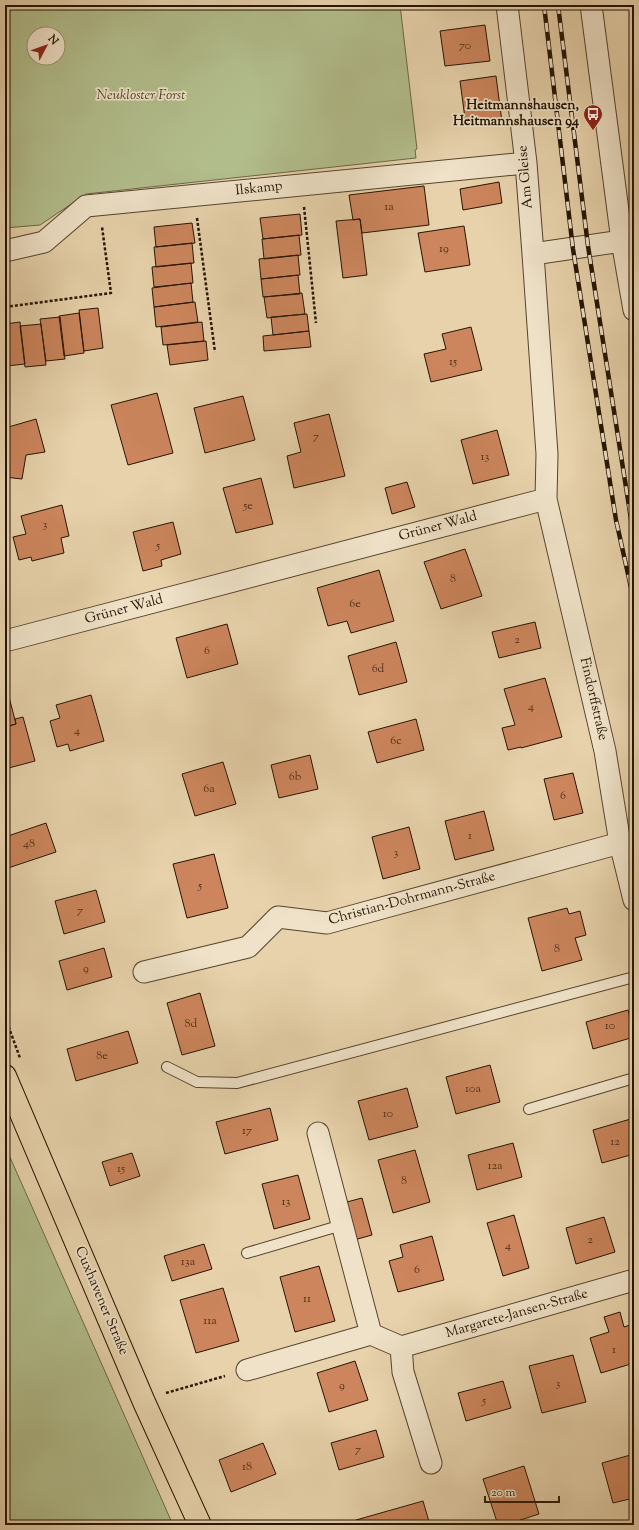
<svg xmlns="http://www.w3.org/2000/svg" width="639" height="1530" font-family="'Sorts Mill Goudy',serif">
	<rect width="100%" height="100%" fill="#e7d2ab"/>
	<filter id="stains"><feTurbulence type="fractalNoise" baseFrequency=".005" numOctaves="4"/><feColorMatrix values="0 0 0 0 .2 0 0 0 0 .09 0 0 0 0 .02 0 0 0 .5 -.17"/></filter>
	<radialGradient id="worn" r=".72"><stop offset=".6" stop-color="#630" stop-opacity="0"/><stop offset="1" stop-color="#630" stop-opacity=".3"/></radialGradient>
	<path fill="#b2bd8c" stroke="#6c6847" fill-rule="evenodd" d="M 5,5 L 400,5 L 417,149 L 415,150 L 416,158 L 86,194 L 40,225 L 5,228 ZM 34,34 L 58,34 L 58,58 L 34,58 Z
		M 5,1146 L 173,1525 L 5,1525 Z"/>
	<path fill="#cc855c" stroke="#251402" d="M 485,25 L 490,61 L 445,66 L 440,31 Z
		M 496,76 L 502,122 L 466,126 L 460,81 Z
		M 499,182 L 502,203 L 463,210 L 460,189 Z
		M 424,186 L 429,225 L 362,233 L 360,219 L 353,220 L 349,195 Z
		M 300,214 L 302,235 L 263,239 L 260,218 Z
		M 360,219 L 367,275 L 343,278 L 336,221 Z
		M 192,223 L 195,243 L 156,247 L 154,227 Z
		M 464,226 L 470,265 L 425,272 L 418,233 Z
		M 299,235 L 301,255 L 264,259 L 262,239 Z
		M 192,243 L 194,263 L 156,267 L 154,247 Z
		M 298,255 L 300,275 L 261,279 L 259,259 Z
		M 191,263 L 193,283 L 154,287 L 152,267 Z
		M 298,275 L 300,294 L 263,297 L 261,279 Z
		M 191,283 L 193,302 L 154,307 L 152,288 Z
		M 302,293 L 305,314 L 267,318 L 264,297 Z
		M 195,302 L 198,322 L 156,327 L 154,307 Z
		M 98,308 L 103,348 L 84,351 L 79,310 Z
		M 79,313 L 84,353 L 64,356 L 59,316 Z
		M 307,314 L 309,331 L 273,335 L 271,317 Z
		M 60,317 L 65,359 L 46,361 L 40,319 Z
		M 20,322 L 25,364 L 6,366 L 5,324 Z
		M 202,322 L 204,341 L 163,345 L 161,327 Z
		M 41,324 L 46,365 L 25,367 L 20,326 Z
		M 471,327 L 482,370 L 431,382 L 424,354 L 446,349 L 442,334 Z
		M 309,331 L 311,347 L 264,351 L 263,336 Z
		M 206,341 L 208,360 L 170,365 L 167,345 Z
		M 157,393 L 173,453 L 128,465 L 111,405 Z
		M 243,396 L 255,440 L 205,453 L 194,408 Z
		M 329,414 L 345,476 L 294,488 L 287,456 L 301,452 L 294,423 Z
		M 36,419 L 45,452 L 26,455 L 22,479 L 5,477 L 5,428 Z
		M 497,430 L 509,475 L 473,484 L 461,440 Z
		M 261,478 L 273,524 L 236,533 L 223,488 Z
		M 407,482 L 415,507 L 392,514 L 385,488 Z
		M 62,505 L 69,536 L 61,538 L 64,553 L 32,561 L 31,557 L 19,560 L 13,537 L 26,534 L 21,516 Z
		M 173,522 L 181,554 L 161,560 L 162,566 L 143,571 L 133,532 Z
		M 465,549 L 482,596 L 441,609 L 424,562 Z
		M 379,570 L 394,621 L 351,633 L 347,621 L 328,626 L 317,588 Z
		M 535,622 L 541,648 L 499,658 L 492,632 Z
		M 227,624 L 238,664 L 187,678 L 176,638 Z
		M 396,642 L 407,682 L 359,695 L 348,656 Z
		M 545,678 L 562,737 L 521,748 L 521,747 L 508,750 L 502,728 L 515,725 L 504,689 Z
		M 5,693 L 8,693 L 16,724 L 5,727 Z
		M 91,695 L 104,741 L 70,751 L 68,744 L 57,747 L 50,721 L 60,718 L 56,705 Z
		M 23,717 L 35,761 L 5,769 L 5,727 L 16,724 L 15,719 Z
		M 416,719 L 424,750 L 377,763 L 368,732 Z
		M 310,755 L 318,789 L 279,798 L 271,765 Z
		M 223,762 L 236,804 L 195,816 L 182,774 Z
		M 573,773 L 583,813 L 554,820 L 544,779 Z
		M 484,811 L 494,850 L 455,860 L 445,821 Z
		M 46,823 L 56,852 L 5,869 L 5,837 Z
		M 409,827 L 420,869 L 383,879 L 372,837 Z
		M 214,854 L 228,908 L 187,918 L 173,864 Z
		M 96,890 L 105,922 L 64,934 L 55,901 Z
		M 567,908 L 569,914 L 580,911 L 586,935 L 575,938 L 582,960 L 542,971 L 528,918 Z
		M 104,948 L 112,977 L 67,990 L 59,961 Z
		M 200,993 L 215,1046 L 182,1055 L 167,1003 Z
		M 628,1010 L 634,1031 L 634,1037 L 593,1049 L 586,1022 Z
		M 128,1031 L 138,1063 L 76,1081 L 67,1049 Z
		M 490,1065 L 500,1102 L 456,1114 L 446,1077 Z
		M 407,1088 L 418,1127 L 369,1140 L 358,1101 Z
		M 270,1108 L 278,1140 L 225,1154 L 216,1122 Z
		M 634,1118 L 634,1154 L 602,1163 L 593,1130 Z
		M 513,1143 L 522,1177 L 477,1190 L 468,1155 Z
		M 415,1150 L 430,1202 L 393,1213 L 378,1160 Z
		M 132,1153 L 140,1176 L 110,1186 L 102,1162 Z
		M 298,1175 L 310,1219 L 274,1229 L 262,1184 Z
		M 362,1198 L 372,1235 L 354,1240 L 343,1203 Z
		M 514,1215 L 529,1268 L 503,1276 L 487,1223 Z
		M 604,1217 L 615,1252 L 576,1264 L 566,1228 Z
		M 432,1236 L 444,1280 L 398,1292 L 389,1261 L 403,1257 L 400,1245 Z
		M 204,1244 L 212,1269 L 172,1281 L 164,1256 Z
		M 319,1266 L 335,1321 L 295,1332 L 280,1277 Z
		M 223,1288 L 239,1341 L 196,1353 L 180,1300 Z
		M 620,1312 L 624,1327 L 633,1324 L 634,1326 L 634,1363 L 601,1373 L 590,1338 L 609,1332 L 604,1317 Z
		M 573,1355 L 586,1402 L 542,1413 L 529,1366 Z
		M 355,1361 L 368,1400 L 329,1412 L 317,1373 Z
		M 503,1381 L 511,1408 L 466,1421 L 458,1393 Z
		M 376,1430 L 384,1457 L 339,1470 L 331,1443 Z
		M 263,1443 L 276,1474 L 231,1492 L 219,1460 Z
		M 634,1454 L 634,1498 L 613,1503 L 602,1463 Z
		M 524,1466 L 539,1514 L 505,1525 L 498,1525 L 483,1479 Z
		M 423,1501 L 430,1525 L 357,1525 L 356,1520 Z"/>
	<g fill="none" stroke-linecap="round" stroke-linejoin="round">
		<g stroke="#56442c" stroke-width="12">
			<path id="service" d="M 167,1067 L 197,1082 L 237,1083 L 634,977
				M 529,1109 L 634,1078
				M 247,1253 L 342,1225"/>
		</g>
		<g stroke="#56442c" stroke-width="23">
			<path id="minor" d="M 507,5 L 526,163 L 533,254
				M 591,5 L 622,241 L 634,310
				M 622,241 L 533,254 L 547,454 L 546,499 L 605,751 L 620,843 L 634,900
				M 5,251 L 44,242 L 86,206 L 526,163
				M 5,641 L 546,499
				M 144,972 L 248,947 L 278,917 L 327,923 L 620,843
				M 318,1133 L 371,1334
				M 401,1347 L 634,1280
				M 247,1370 L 371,1334 L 401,1347 L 403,1372 L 431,1463"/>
		</g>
		<g stroke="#251402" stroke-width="24">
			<path id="primary" d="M 5,1076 L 144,1402 L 200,1525"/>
		</g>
		<path stroke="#251402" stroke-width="2.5" stroke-dasharray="3 2" stroke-linecap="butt" d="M 304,207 L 316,323
			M 197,218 L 215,352
			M 5,307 L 111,293 L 102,227
			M 5,1017 L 20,1058
			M 166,1393 L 225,1376"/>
		<use href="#service" stroke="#efe2c8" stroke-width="10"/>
		<use href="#minor" stroke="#efe2c8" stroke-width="21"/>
		<use href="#primary" stroke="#e7d2ab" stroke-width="22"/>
		<g stroke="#251402" stroke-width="4.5">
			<path id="rail" d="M 544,5 L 573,249 L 616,520 L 634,601
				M 558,5 L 588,246 L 634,538"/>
		</g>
		<use href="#rail" stroke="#efe2c8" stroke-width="3" stroke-dasharray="9" stroke-linecap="butt"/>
	</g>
	<defs>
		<g id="bus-pin" transform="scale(1)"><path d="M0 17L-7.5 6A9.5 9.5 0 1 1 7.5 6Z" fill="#8f2418" stroke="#efe2c8"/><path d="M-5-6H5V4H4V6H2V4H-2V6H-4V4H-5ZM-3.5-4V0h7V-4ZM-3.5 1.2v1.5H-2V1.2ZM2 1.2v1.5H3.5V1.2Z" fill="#fff"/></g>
	</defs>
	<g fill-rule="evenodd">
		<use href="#bus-pin" x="593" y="114"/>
	</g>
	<g text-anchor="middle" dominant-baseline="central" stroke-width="3.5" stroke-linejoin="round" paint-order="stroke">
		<g font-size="12" fill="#4f3018">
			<text x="465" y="46">70</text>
			<text x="389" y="207">1a</text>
			<text x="444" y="249">19</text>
			<text x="453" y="362">15</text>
			<text x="316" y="437">7</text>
			<text x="485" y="457">13</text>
			<text x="248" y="506">5e</text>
			<text x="45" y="525">3</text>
			<text x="158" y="546">5</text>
			<text x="453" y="579">8</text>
			<text x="355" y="604">6e</text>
			<text x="517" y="640">2</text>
			<text x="207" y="651">6</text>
			<text x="378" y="669">6d</text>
			<text x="531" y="707">4</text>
			<text x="77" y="731">4</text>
			<text x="396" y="741">6c</text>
			<text x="295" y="777">6b</text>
			<text x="209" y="789">6a</text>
			<text x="563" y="796">6</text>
			<text x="470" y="836">1</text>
			<text x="29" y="844">48</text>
			<text x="396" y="853">3</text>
			<text x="200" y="886">5</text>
			<text x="80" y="911">7</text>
			<text x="557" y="949">8</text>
			<text x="86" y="969">9</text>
			<text x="191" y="1024">8d</text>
			<text x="610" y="1026">10</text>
			<text x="102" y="1056">8e</text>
			<text x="473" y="1089">10a</text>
			<text x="388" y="1114">10</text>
			<text x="247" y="1131">17</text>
			<text x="615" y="1142">12</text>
			<text x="495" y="1166">12a</text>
			<text x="121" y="1169">15</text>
			<text x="404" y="1181">8</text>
			<text x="286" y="1202">13</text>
			<text x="590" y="1240">2</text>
			<text x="508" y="1246">4</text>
			<text x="188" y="1262">13a</text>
			<text x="417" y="1270">6</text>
			<text x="307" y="1299">11</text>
			<text x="210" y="1321">11a</text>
			<text x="614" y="1350">1</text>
			<text x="558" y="1384">3</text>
			<text x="342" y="1386">9</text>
			<text x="484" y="1401">5</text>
			<text x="358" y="1450">7</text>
			<text x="247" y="1467">18</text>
		</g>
		<g font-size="14" font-style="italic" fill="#4f472b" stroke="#efe2c8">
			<text x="141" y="96">Neukloster Forst</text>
		</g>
		<g font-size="14" font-weight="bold" fill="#251402" stroke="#efe2c8" text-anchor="end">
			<text x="579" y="106">Heitmannshausen,<tspan x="579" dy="16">Heitmannshausen 94</tspan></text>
		</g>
		<g font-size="14" fill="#251402" stroke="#efe2c8">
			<text transform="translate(526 177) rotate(-95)">Am Gleise</text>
			<text transform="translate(259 189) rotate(-6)">Ilskamp</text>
			<text transform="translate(438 527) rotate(-15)">Grüner Wald</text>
			<text transform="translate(124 610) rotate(-15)">Grüner Wald</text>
			<text transform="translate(593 699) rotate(77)">Findorffstraße</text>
			<text transform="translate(412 899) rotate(-15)">Christian-Dohrmann-Straße</text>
			<text transform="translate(101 1301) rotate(67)">Cuxhavener Straße</text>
			<text transform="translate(517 1314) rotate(-16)">Margarete-Jansen-Straße</text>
		</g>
	</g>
	<rect width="639" height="1530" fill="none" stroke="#e7d2ab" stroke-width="20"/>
	<rect x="6" y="6" width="627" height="1518" fill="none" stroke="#251402" stroke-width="2"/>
	<rect x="10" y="10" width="619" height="1510" fill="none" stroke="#251402"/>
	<g transform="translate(46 46) rotate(49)"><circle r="19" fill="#efe2c8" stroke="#9e9079"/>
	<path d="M0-3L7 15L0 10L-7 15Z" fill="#8f2418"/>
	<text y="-6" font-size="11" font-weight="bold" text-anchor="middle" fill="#251402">N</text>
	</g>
	<path d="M485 1496v6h74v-6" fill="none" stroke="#251402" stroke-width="2"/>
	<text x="491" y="1496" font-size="12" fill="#251402" stroke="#efe2c8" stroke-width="3" paint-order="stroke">20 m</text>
	<rect width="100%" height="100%" filter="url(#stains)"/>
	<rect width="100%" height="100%" fill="url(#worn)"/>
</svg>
